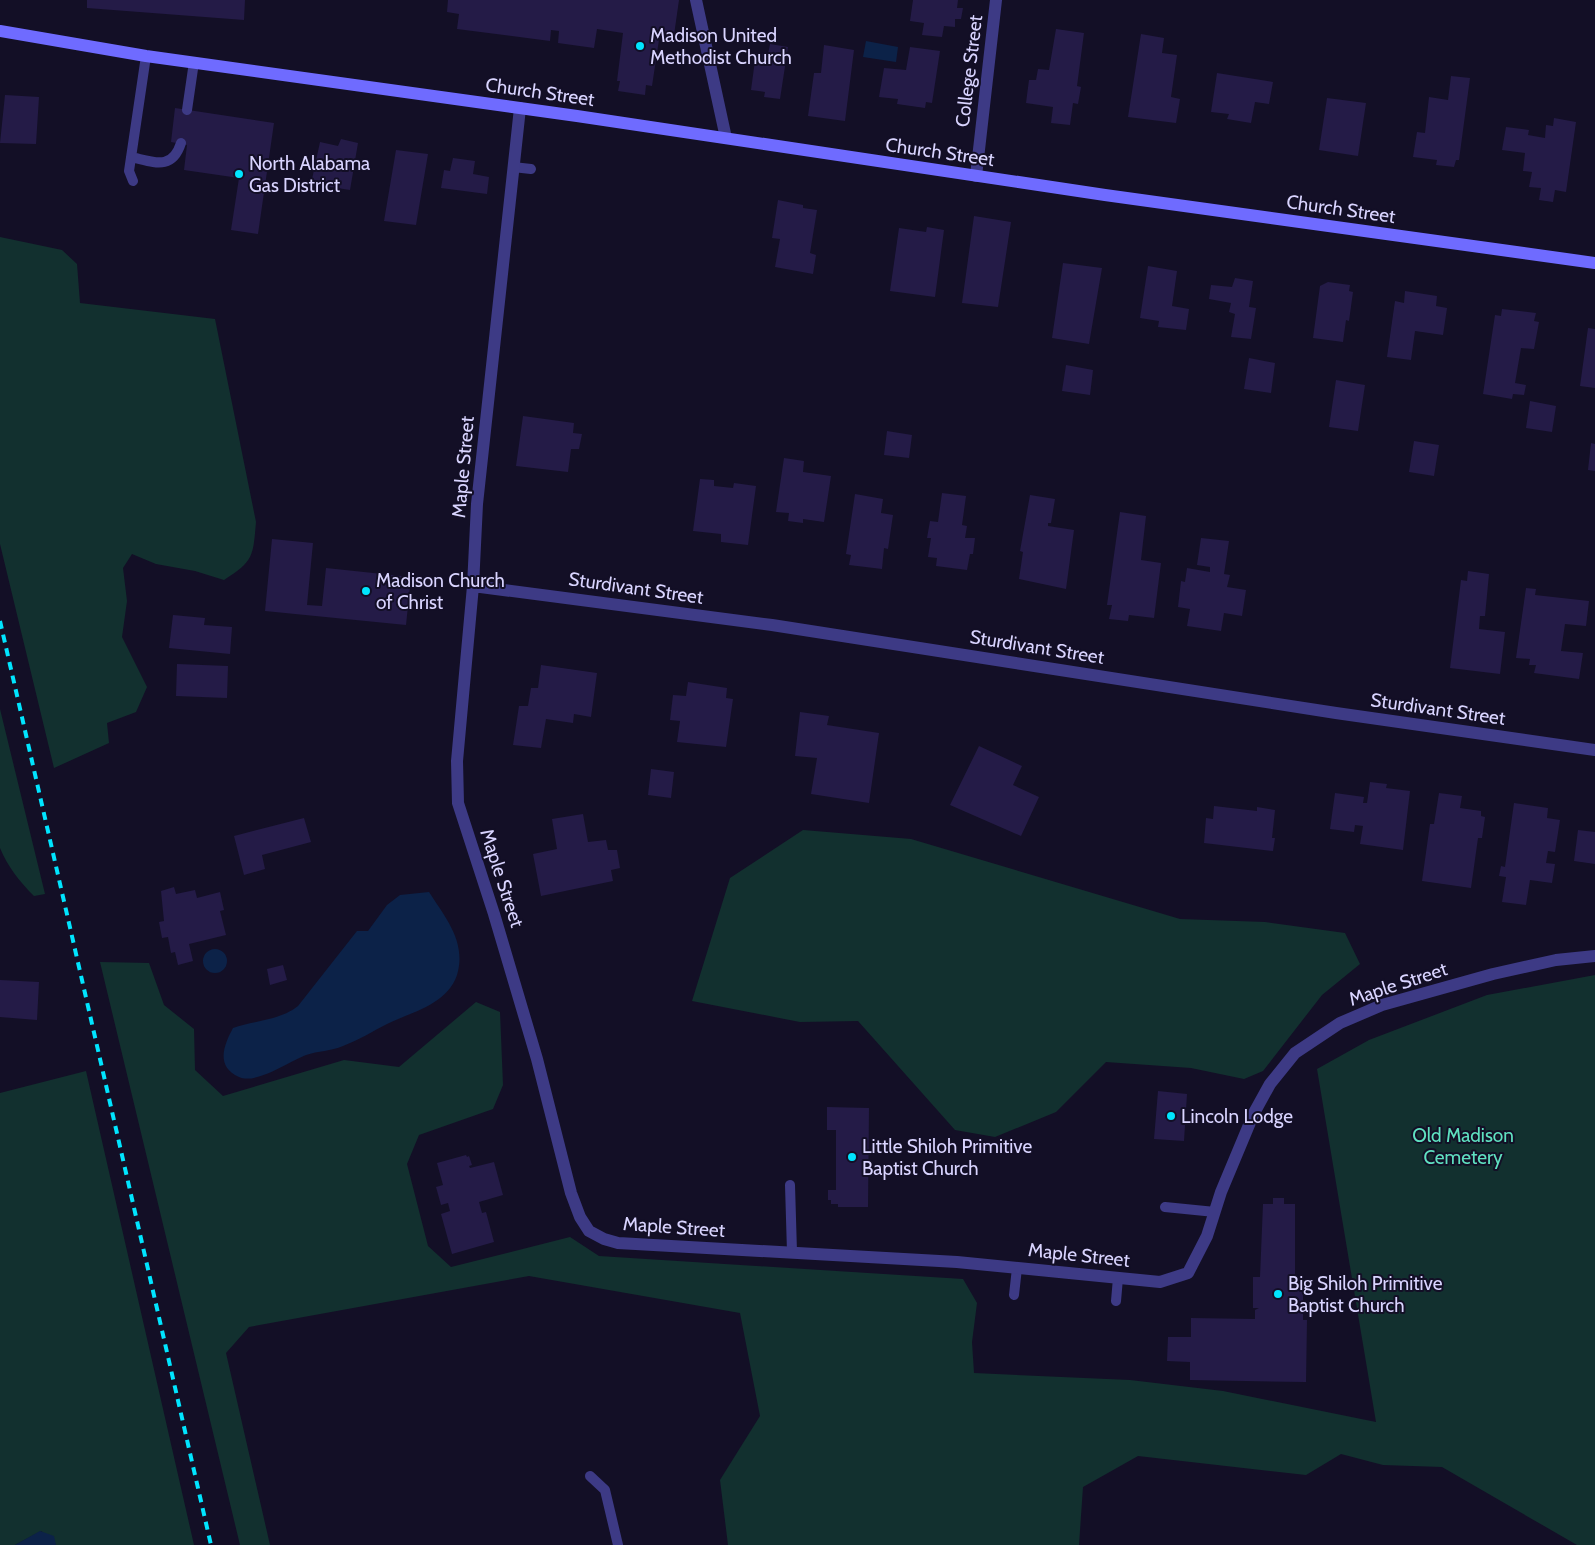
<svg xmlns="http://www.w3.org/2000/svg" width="1595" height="1545" font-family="Cabin,sans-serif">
	<rect width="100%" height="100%" fill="#130f26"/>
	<path fill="#12302f" d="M 0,237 L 62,250 L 77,264 L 80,303 L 215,319 L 256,522 C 253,556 254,561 224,580 L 195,571 L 156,564 L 132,554 L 123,568 L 127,601 L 122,637 L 147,687 L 136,712 L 107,723 L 109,743 L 54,768 L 0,544 Z
		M 0,709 L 45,894 L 34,896 C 19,881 8,867 0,848 Z
		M 803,830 L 911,839 L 1180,919 L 1265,922 L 1345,933 L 1360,964 L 1322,995 L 1263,1071 L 1244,1079 L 1191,1068 L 1106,1062 L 1056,1112 L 995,1137 L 955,1130 L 858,1021 L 800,1022 L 692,1001 L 730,878 Z
		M 100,962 L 149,963 L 164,1005 L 194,1029 L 195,1070 L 223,1096 L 344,1060 L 399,1067 L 476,1002 L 500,1012 L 503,1085 L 493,1109 L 419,1135 L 407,1164 L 428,1246 L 451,1267 L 570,1237 L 599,1256 L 963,1279 L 977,1303 L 972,1342 L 974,1373 L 1130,1380 L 1223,1391 L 1376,1422 L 1317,1069 L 1369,1040 L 1487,995 L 1595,975 L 1595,1545 L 1577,1545 L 1442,1467 L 1383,1465 L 1341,1454 L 1306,1475 L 1138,1456 L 1083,1487 L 1079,1545 L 728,1545 L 720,1480 L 760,1416 L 740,1313 L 529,1276 L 249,1327 L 226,1353 L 270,1545 L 240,1545 Z
		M 86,1071 L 194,1545 L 56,1545 L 54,1541 L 41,1531 L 15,1545 L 0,1545 L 0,1093 Z"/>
	<path fill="#0c2248" d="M 866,41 L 898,47 L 896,62 L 863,57 Z
		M 429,892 C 445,917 467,942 457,975 C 447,1005 411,1012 387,1024 C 373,1031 359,1040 343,1046 C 331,1051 318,1051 306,1055 C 290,1061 256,1085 239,1077 C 215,1066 224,1045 233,1028 C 253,1021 281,1020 298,1006 L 357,931 L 368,931 L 387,905 L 400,895 Z
		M203 961a12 12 0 1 1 24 0a12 12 0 1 1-24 0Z
		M 40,1531 L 54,1536 L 56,1545 L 15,1545 Z"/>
	<path fill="#241b47" d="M 87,0 L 245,0 L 244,20 L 87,8 Z
		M 448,0 L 679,0 L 674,35 L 660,33 L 652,86 L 646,85 L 645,95 L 618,91 L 620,81 L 617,81 L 623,33 L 597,29 L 594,48 L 558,43 L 559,31 L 551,30 L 550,41 L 457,29 L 459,14 L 447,12 Z
		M 913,0 L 958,0 L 957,8 L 963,8 L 961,19 L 955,19 L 955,27 L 944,26 L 942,37 L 922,35 L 924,23 L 910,21 Z
		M 1056,29 L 1084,33 L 1077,86 L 1081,87 L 1078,104 L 1073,103 L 1070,125 L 1051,123 L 1053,107 L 1026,103 L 1029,80 L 1036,80 L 1038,69 L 1049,70 Z
		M 1141,34 L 1164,38 L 1162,53 L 1177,55 L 1171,97 L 1180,99 L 1176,123 L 1128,117 Z
		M 770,44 L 788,47 L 780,99 L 764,97 L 765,92 L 751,90 L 756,53 L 768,54 Z
		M 824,45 L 854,50 L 845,121 L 808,116 L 814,73 L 821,73 Z
		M 910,47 L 940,51 L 932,103 L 926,102 L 925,108 L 897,104 L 898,99 L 879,97 L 884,68 L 906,70 Z
		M 1217,73 L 1273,82 L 1269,104 L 1255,102 L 1251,123 L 1227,119 L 1229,114 L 1211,112 Z
		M 1451,76 L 1470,78 L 1459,160 L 1456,160 L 1454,167 L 1436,165 L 1437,160 L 1413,157 L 1417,132 L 1425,133 L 1429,97 L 1448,100 Z
		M 5,95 L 39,97 L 36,144 L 0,143 Z
		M 1327,98 L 1366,103 L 1358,156 L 1319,150 Z
		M 175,108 L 274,123 L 258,234 L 231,230 L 239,178 L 184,170 L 187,145 L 171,142 Z
		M 1554,118 L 1576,122 L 1566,192 L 1555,190 L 1553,202 L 1539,200 L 1541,188 L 1529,187 L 1532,172 L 1523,171 L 1525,153 L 1502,150 L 1506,127 L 1529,130 L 1528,135 L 1545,138 L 1546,125 L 1553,126 Z
		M 341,139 L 358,143 L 350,190 L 311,184 L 320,142 L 338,146 Z
		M 396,150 L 428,154 L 416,225 L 384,221 Z
		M 453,158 L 475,161 L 473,174 L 489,177 L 487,194 L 441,188 L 444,170 L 450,171 Z
		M 778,200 L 803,205 L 803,208 L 817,210 L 810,253 L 816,255 L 813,274 L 775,267 L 780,239 L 772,238 Z
		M 974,216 L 1011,222 L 998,307 L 962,303 Z
		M 927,227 L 944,230 L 935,297 L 890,291 L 899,228 L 926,232 Z
		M 1063,263 L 1102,268 L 1089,344 L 1052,338 Z
		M 1148,266 L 1177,271 L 1172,306 L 1189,309 L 1186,330 L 1158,327 L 1159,321 L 1140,318 Z
		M 1235,278 L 1253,281 L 1249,307 L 1256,308 L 1251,339 L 1231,337 L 1235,314 L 1229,312 L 1231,303 L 1209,299 L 1211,285 L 1232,287 Z
		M 1328,282 L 1350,285 L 1349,291 L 1353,292 L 1349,321 L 1346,320 L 1343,342 L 1313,338 L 1320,286 Z
		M 1405,291 L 1437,296 L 1436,306 L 1447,308 L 1443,335 L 1415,331 L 1411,360 L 1387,357 L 1395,301 L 1404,303 Z
		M 1502,309 L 1536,313 L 1534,321 L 1539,322 L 1534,349 L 1521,348 L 1515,383 L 1526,385 L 1524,395 L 1513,394 L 1512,399 L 1483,394 L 1495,315 L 1501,316 Z
		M 1588,328 L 1595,329 L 1595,388 L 1580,386 Z
		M 1249,358 L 1275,363 L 1271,393 L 1244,389 Z
		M 1066,365 L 1093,370 L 1090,395 L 1062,391 Z
		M 1336,380 L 1365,385 L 1358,431 L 1329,427 Z
		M 1530,401 L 1556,406 L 1552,432 L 1526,428 Z
		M 523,416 L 574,423 L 573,433 L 582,434 L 579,449 L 571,449 L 568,472 L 516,466 Z
		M 887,431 L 912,435 L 909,458 L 884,455 Z
		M 1414,441 L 1439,445 L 1434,476 L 1409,472 Z
		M 1591,443 L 1595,444 L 1595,471 L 1588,470 Z
		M 784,458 L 804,461 L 803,472 L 831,476 L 824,522 L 803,519 L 803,523 L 788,521 L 789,513 L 776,512 Z
		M 700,479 L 714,480 L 714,486 L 733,488 L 734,483 L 756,486 L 748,545 L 721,542 L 721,534 L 693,531 Z
		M 942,493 L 966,496 L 962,525 L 967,526 L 965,538 L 975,538 L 973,554 L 970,554 L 967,570 L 936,566 L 937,558 L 928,557 L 931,538 L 927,538 L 930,521 L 938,522 Z
		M 855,494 L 883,499 L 881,513 L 893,515 L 888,549 L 884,548 L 882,569 L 849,565 L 851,555 L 846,554 Z
		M 1030,495 L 1055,499 L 1051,523 L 1048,523 L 1048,526 L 1074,530 L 1066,589 L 1019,579 L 1023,552 L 1020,551 Z
		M 1120,512 L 1146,516 L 1141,560 L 1161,563 L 1154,618 L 1129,615 L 1128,621 L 1109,619 L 1112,605 L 1107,605 Z
		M 1201,538 L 1229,541 L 1224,574 L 1230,575 L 1227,587 L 1246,590 L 1242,616 L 1224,613 L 1221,631 L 1187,626 L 1190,609 L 1178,607 L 1181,581 L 1185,582 L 1187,568 L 1210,572 L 1210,567 L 1197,565 Z
		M 272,539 L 313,543 L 307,605 L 322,606 L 326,568 L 411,577 L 406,625 L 265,611 Z
		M 1468,571 L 1489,574 L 1485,616 L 1480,616 L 1479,629 L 1505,632 L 1500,674 L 1450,668 L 1461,580 L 1467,581 Z
		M 1526,588 L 1536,589 L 1535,595 L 1589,601 L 1586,626 L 1565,624 L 1561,651 L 1583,653 L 1579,679 L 1534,673 L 1536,665 L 1529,665 L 1530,659 L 1516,658 Z
		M 173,615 L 205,618 L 204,625 L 232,627 L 230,654 L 169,648 Z
		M 177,664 L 228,666 L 227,698 L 176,696 Z
		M 541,665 L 597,673 L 591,717 L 574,714 L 573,723 L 546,719 L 541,748 L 513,745 L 519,706 L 528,706 L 531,688 L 538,688 Z
		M 688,682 L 727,688 L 726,698 L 733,699 L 726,747 L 677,742 L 680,721 L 670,720 L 673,695 L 686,696 Z
		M 800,712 L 829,716 L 827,725 L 879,733 L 869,803 L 811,794 L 817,758 L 795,756 Z
		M 979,746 L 1022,766 L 1013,785 L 1039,797 L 1021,836 L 950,805 Z
		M 651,769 L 674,772 L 671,798 L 648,795 Z
		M 1370,782 L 1387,784 L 1386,788 L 1410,791 L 1403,850 L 1360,844 L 1363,826 L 1355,825 L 1354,832 L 1330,829 L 1335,793 L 1364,797 L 1363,803 L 1367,803 Z
		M 1439,793 L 1462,796 L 1460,808 L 1481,811 L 1481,816 L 1485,817 L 1482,838 L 1478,838 L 1471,888 L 1422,881 L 1430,824 L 1434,824 Z
		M 1514,803 L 1548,808 L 1547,818 L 1560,820 L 1555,852 L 1548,851 L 1546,863 L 1555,864 L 1552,883 L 1530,880 L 1526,905 L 1502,902 L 1506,877 L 1499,876 L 1501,866 L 1505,867 Z
		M 1214,806 L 1257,811 L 1257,807 L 1275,810 L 1272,838 L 1275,838 L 1273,851 L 1204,843 L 1206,818 L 1213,819 Z
		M 583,814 L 588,842 L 606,840 L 608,850 L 617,850 L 620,868 L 611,870 L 613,881 L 541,896 L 533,854 L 557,849 L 552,819 Z
		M 304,818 L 311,842 L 262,855 L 265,869 L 244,875 L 234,836 Z
		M 1578,830 L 1595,832 L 1595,864 L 1574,861 Z
		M 174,887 L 176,894 L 195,890 L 197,898 L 220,892 L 224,910 L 220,911 L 226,935 L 189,944 L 193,961 L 178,965 L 175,952 L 171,953 L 168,937 L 162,938 L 159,922 L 164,921 L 161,891 Z
		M 283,965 L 287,980 L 270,985 L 267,969 Z
		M 0,980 L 39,982 L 37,1020 L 0,1017 Z
		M 1158,1091 L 1187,1094 L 1184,1141 L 1154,1139 Z
		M 827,1107 L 869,1108 L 868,1207 L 838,1207 L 838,1204 L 831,1204 L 831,1200 L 828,1200 L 828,1190 L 836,1190 L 836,1130 L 827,1130 Z
		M 466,1155 L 467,1157 L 469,1156 L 472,1165 L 469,1166 L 470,1168 L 494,1162 L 503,1195 L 479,1202 L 482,1213 L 486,1212 L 494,1242 L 452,1254 L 441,1214 L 450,1211 L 448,1203 L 441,1205 L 436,1187 L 443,1185 L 437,1163 Z
		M 1273,1198 L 1284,1198 L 1284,1204 L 1295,1204 L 1295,1278 L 1301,1278 L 1303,1282 L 1303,1320 L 1307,1320 L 1306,1382 L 1190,1380 L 1190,1362 L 1167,1361 L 1168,1337 L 1191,1337 L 1191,1318 L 1255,1319 L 1255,1310 L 1259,1308 L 1253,1308 L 1253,1277 L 1260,1277 L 1263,1204 L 1273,1204 Z"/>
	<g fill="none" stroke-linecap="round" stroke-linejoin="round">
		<path stroke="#3d3a85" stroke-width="10" d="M 187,110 L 194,62
			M 131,157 C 154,162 172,171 181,143
			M 513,167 L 531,169
			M 133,181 L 129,171 L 146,56
			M 790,1185 L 792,1252
			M 1165,1207 L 1215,1212
			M 1014,1295 L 1017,1268
			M 1116,1301 L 1118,1278
			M 590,1476 L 605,1490 L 618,1545"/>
		<path stroke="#3d3a85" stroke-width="12" d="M 696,0 L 726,138
			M 520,108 L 477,504 L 473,586 L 457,761 L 458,803 L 494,914 L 537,1059 L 571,1193 L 580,1217 L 589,1231 L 604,1239 L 618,1243 L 957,1262 L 1160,1282 L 1188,1273 L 1207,1236 L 1221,1192 L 1254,1113 L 1270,1084 L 1295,1053 L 1340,1023 L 1382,1005 L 1493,974 L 1556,960 L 1595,956
			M 976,176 L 996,0
			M 473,586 L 772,625 L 1336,713 L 1595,750"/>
		<path stroke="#6f6bff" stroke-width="12" d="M 0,31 L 146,56 L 577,116 L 1105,195 L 1595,263"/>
		<path stroke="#00e5ff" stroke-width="4" stroke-dasharray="8 6" stroke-linecap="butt" d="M 0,621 L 211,1545"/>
	</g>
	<g fill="#00e5ff" stroke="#130f26" stroke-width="2">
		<circle cx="640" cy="46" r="5"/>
		<circle cx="239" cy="174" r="5"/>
		<circle cx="366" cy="591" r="5"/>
		<circle cx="1171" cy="1116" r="5"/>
		<circle cx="852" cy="1157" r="5"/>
		<circle cx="1278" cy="1294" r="5"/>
	</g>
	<g text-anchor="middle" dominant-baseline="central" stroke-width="4" stroke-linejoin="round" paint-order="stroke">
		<g font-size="19" fill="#d9d4ff" stroke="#130f26" text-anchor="start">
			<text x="650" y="35">Madison United<tspan x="650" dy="22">Methodist Church</tspan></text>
			<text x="249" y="163">North Alabama<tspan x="249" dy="22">Gas District</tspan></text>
			<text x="376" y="580">Madison Church<tspan x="376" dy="22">of Christ</tspan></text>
			<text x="1181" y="1116">Lincoln Lodge</text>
			<text x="862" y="1146">Little Shiloh Primitive<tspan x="862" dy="22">Baptist Church</tspan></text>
			<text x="1288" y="1283">Big Shiloh Primitive<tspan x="1288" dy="22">Baptist Church</tspan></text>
		</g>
		<g font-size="19" fill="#d9d4ff" stroke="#130f26">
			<text transform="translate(969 71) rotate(-83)">College Street</text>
			<text transform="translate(540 92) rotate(8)">Church Street</text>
			<text transform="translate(940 152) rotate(8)">Church Street</text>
			<text transform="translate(1341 209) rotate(8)">Church Street</text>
			<text transform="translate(463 467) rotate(-85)">Maple Street</text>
			<text transform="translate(636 588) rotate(8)">Sturdivant Street</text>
			<text transform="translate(1037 647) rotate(9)">Sturdivant Street</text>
			<text transform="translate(1438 709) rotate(8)">Sturdivant Street</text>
			<text transform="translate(502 878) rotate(72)">Maple Street</text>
			<text transform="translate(1398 984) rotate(-18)">Maple Street</text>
			<text transform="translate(674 1227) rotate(4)">Maple Street</text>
			<text transform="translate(1079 1255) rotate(6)">Maple Street</text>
		</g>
		<g font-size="19" fill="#5fe0c0" stroke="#130f26">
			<text x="1463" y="1135">Old Madison<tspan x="1463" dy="22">Cemetery</tspan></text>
		</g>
	</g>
</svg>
